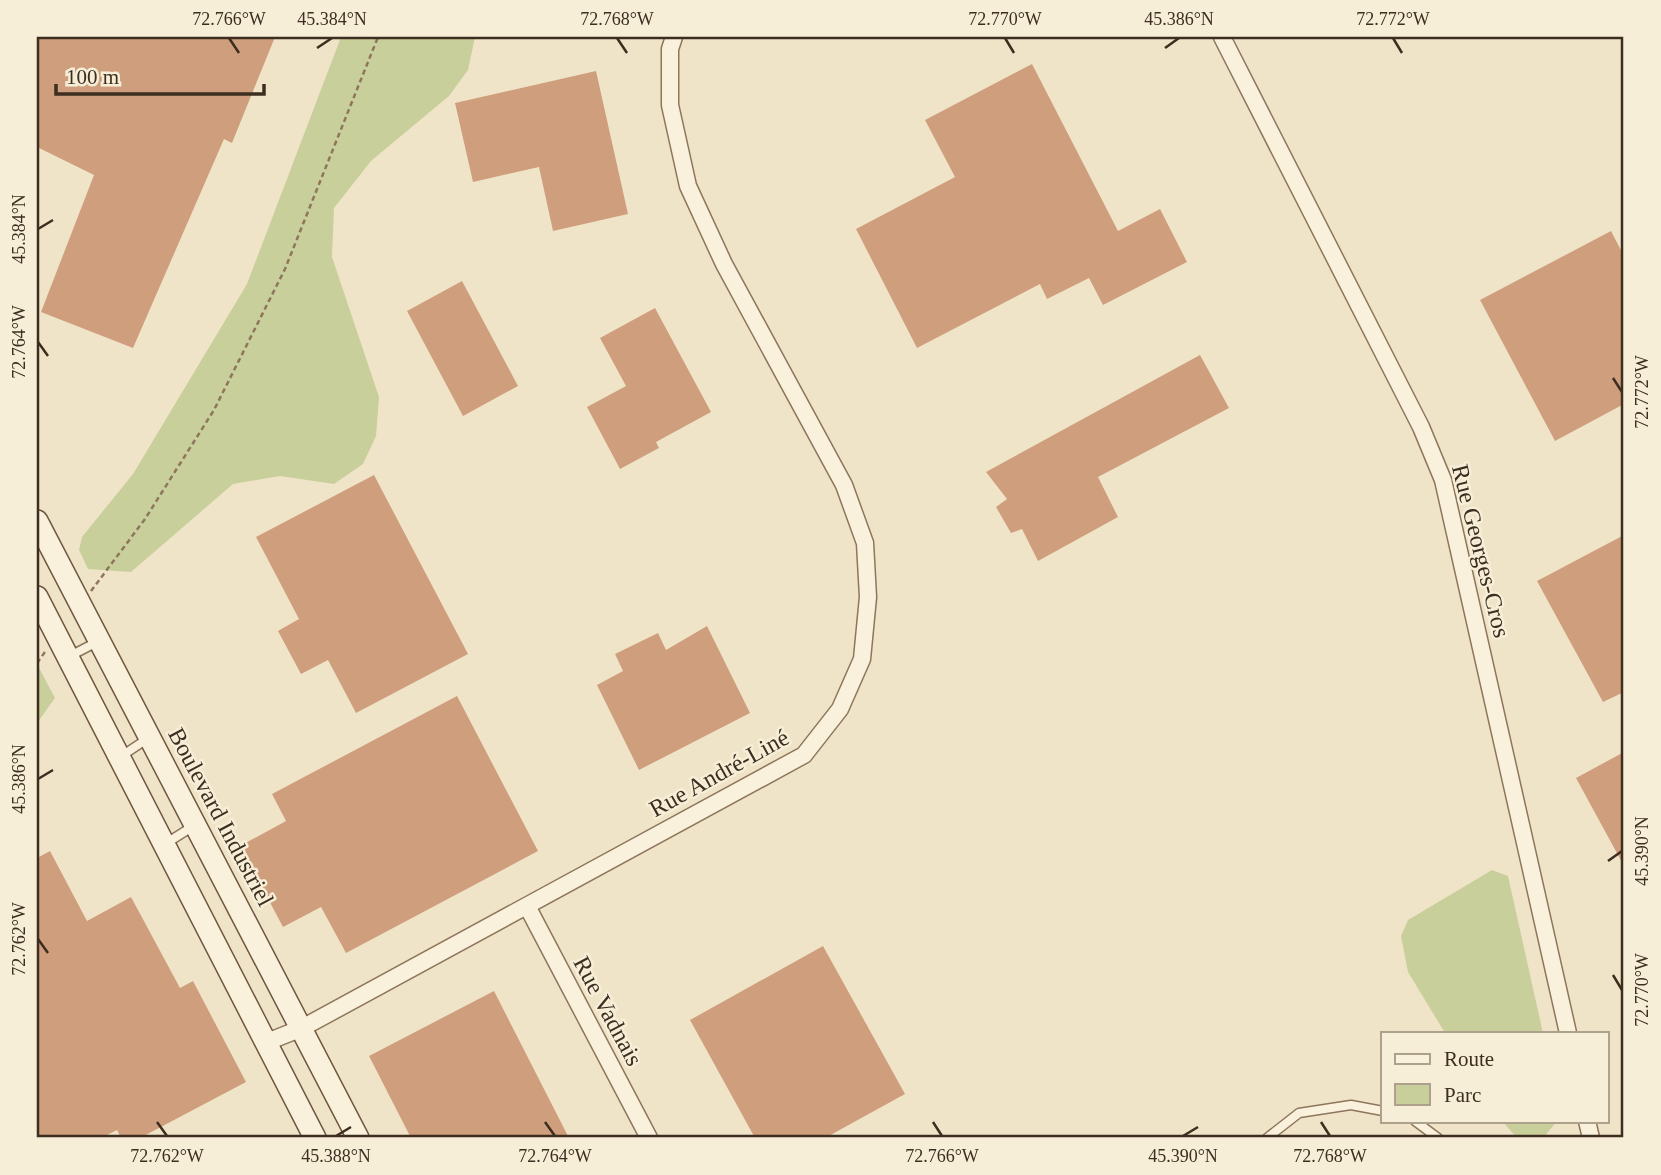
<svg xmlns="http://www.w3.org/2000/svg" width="1661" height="1175" font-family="'Times New Roman',serif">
	<rect width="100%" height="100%" fill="#f0e4c8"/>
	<path fill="#c9cf9b" d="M 341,37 L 475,37 L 468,70 L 449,96 L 371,161 L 334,208 L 332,257 L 379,397 L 376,436 L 363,464 L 334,484 L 280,476 L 233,484 L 131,572 L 88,569 L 79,550 L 82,537 L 133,474 L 247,284 Z
		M 37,664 L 55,698 L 37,723 Z
		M 1492,870 L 1508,876 L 1543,1033 L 1445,1033 L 1408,972 L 1401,936 L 1408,920 Z
		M 1502,1121 L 1557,1121 L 1544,1137 L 1517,1138 Z"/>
	<path fill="#cf9f7d" d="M 37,37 L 275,37 L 232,143 L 224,139 L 133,348 L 41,312 L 94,175 L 37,147 Z
		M 1032,64 L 1118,231 L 1160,209 L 1187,262 L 1103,305 L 1089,278 L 1047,299 L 1040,284 L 917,348 L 856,229 L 955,177 L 925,120 Z
		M 596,71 L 628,214 L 553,231 L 539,167 L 473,182 L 455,103 Z
		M 1611,231 L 1624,256 L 1624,404 L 1555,441 L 1480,300 Z
		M 462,281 L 518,386 L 463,416 L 407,311 Z
		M 655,308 L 711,412 L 656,442 L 659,448 L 620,469 L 587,407 L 626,386 L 600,338 Z
		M 1200,355 L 1229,408 L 1098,477 L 1118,517 L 1038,561 L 1022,529 L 1011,533 L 996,507 L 1007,499 L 986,472 Z
		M 374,475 L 468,654 L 356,713 L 328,660 L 301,674 L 278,631 L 299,619 L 256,537 Z
		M 1624,535 L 1624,692 L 1603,702 L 1537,581 Z
		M 707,626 L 750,713 L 639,770 L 597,685 L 623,671 L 615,654 L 658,633 L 666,650 Z
		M 457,696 L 538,851 L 346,953 L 321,907 L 283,927 L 240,846 L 286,821 L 272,794 Z
		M 1624,752 L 1624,866 L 1576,778 Z
		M 50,851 L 87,921 L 131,897 L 180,988 L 193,981 L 246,1082 L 140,1138 L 121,1138 L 117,1130 L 101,1138 L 37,1138 L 37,858 Z
		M 823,946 L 905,1094 L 825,1138 L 755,1138 L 690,1020 Z
		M 494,991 L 569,1138 L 411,1138 L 369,1056 Z"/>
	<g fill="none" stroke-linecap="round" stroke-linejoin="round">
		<g stroke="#8d765c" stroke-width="11">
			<path id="lane" d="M 68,657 L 97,642
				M 120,757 L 147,739
				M 165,844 L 195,825
				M 1415,1121 L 1438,1138
				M 1267,1138 L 1299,1113 L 1351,1105 L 1383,1111"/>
		</g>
		<g stroke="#8d765c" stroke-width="19">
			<path id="street" d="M 1222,37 L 1421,427 L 1443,480 L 1568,1033
				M 527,906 L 649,1138
				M 267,1042 L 302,1028 L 804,755 L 840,709 L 862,659 L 868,597 L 865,543 L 844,485 L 724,264 L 688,186 L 670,105 L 670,49 L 674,37
				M 1587,1121 L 1591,1138"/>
		</g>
		<g stroke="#6f573f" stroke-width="24">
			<path id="secondary" d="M 37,521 L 358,1138
				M 37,597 L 315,1138"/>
		</g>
		<path stroke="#8d765c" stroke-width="2.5" stroke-dasharray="5 3.5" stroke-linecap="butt" d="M 91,591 L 145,519 L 214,410 L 285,269 L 378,37
			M 37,663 L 45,652"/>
		<use href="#lane" stroke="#faf1dc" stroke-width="8"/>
		<use href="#street" stroke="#faf1dc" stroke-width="16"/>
		<use href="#secondary" stroke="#faf1dc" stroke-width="21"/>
	</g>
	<path fill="none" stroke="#3d2e20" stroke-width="2.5" d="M 229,38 L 239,53M 617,38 L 627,53M 1005,38 L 1014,53M 1393,38 L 1402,53M 317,48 L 332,38M 1165,48 L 1179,38M 38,229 L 53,220M 38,342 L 48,356M 1613,378 L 1622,392M 38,779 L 53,770M 1608,861 L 1622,851M 38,939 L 48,953M 1613,975 L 1622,990M 157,1122 L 167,1136M 545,1122 L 555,1136M 933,1122 L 942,1136M 1321,1122 L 1330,1136M 336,1136 L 351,1127M 1183,1136 L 1198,1127"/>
	<g text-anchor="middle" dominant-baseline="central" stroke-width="5" stroke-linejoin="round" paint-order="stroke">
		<g font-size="24" fill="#3d2e20" stroke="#f7eed8">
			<text transform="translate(1481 551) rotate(76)">Rue Georges-Cros</text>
			<text transform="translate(719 773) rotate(-29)">Rue André-Liné</text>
			<text transform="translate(221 817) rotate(62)">Boulevard Industriel</text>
			<text transform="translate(608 1011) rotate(62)">Rue Vadnais</text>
		</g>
	</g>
	<rect width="1661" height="1175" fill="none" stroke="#f7eed8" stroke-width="77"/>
	<rect x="1381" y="1032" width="228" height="91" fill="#f7eed8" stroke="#ada18e" stroke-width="2"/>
	<rect x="1395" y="1054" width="35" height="10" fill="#faf1dc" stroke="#ada18e" stroke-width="2"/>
	<text x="1444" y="1066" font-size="21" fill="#3d2e20">Route</text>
	<rect x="1395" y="1084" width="35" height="21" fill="#c9cf9b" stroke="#ada18e" stroke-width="2"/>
	<text x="1444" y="1102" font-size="21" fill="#3d2e20">Parc</text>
	<path d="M56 84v10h208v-10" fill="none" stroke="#3d2e20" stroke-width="3.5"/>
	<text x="66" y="84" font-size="21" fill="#3d2e20" stroke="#f7eed8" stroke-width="5" paint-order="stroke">100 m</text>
	<rect x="38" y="38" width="1584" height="1098" fill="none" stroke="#3d2e20" stroke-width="2.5"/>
	<g font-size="18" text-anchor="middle" fill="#3d2e20">
		<text x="229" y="25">72.766°W</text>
		<text x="332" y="25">45.384°N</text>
		<text x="617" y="25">72.768°W</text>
		<text x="1005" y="25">72.770°W</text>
		<text x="1179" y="25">45.386°N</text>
		<text x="1393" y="25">72.772°W</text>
		<text transform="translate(19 229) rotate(-90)" y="6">45.384°N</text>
		<text transform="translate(19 342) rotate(-90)" y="6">72.764°W</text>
		<text transform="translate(1642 392) rotate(-90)" y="6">72.772°W</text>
		<text transform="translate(19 779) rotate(-90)" y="6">45.386°N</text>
		<text transform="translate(1642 851) rotate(-90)" y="6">45.390°N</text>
		<text transform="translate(19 939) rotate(-90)" y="6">72.762°W</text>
		<text transform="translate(1642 990) rotate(-90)" y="6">72.770°W</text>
		<text x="167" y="1162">72.762°W</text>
		<text x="336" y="1162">45.388°N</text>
		<text x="555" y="1162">72.764°W</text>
		<text x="942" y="1162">72.766°W</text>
		<text x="1183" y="1162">45.390°N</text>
		<text x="1330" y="1162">72.768°W</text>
	</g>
</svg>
